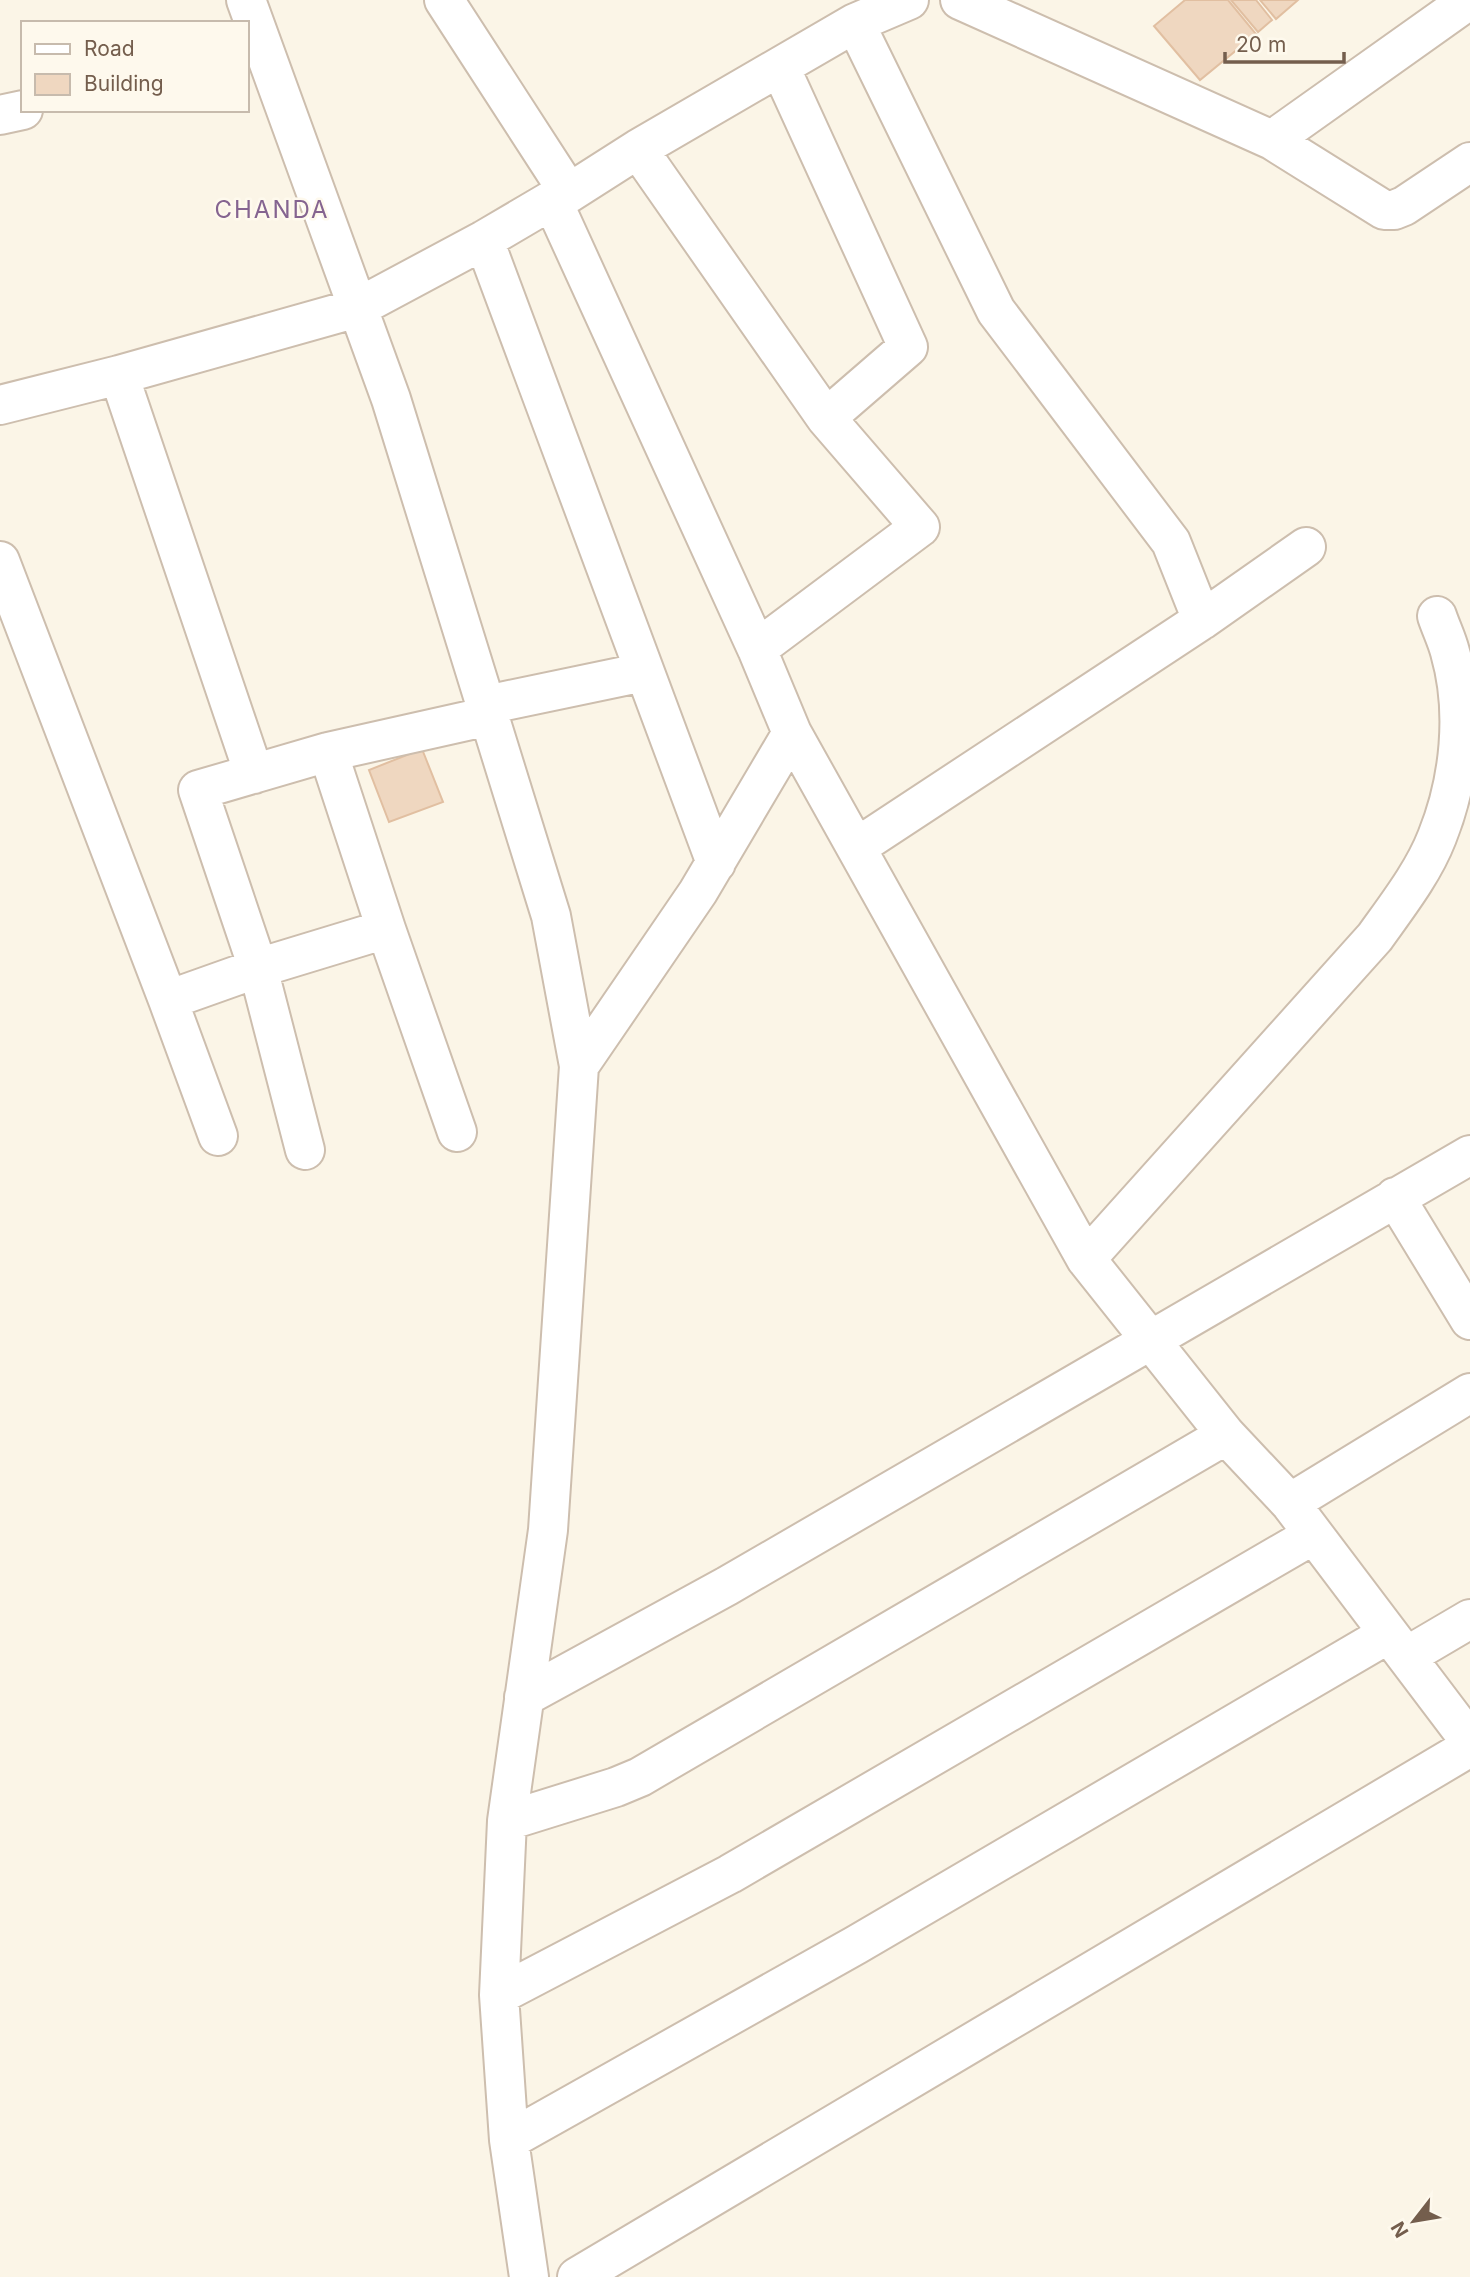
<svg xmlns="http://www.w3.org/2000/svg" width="1470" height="2277" font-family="Inter,sans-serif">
	<rect width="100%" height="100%" fill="#fbf5e7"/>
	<path fill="#efd7c0" stroke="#e1bfa1" stroke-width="2" d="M 1185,0 L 1228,0 L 1256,34 L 1200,80 L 1154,26 Z
		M 1231,0 L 1256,0 L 1272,20 L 1258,32 Z
		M 1260,0 L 1298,0 L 1276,19 Z
		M 422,749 L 443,802 L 389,822 L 369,770 Z"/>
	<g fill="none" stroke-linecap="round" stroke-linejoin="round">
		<g stroke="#cdbeae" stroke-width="42">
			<path id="minor" d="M 246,0 L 391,399 L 551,916 L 579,1066 L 548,1530 L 507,1821 L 499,1995 L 509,2140 L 529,2277
				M 444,0 L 569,193
				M 960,0 L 1272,140 L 1384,210 L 1394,210 L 1404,206 L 1470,162
				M 855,23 L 996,311 L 1171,542 L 1202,620
				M 780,67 L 908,347 L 826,418
				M 0,115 L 23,110
				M 1272,140 L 1469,0
				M 638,149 L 826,418 L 920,527 L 757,649
				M 552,200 L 569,193 L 638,149 L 855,23 L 909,0
				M 484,240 L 716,863
				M 119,375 L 254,774
				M 0,405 L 119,375 L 357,308 L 484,240 L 552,200 L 757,649 L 792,733 L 1086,1259 L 1226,1435 L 1290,1503 L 1470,1741
				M 0,561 L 168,1000 L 218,1136
				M 486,705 L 644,672
				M 328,752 L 386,929 L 457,1132
				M 857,847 L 1202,620 L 1306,547
				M 168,1000 L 258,968 L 386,929
				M 579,1066 L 698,892 L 792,733
				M 305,1150 L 258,968 L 198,790 L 328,752 L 489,716
				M 1395,1197 L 1470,1320
				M 1086,1259 L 1375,937 C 1397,906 1423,873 1437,837 C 1460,780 1467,711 1450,652 C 1447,640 1441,628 1437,616
				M 1290,1503 L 1470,1393
				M 1407,1656 L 1470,1619
				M 524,1697 L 727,1586 L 1470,1155
				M 507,1821 L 616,1787 L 640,1777 L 1226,1435
				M 499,1995 L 730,1874 L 1313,1535
				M 509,2140 L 856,1945 L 1388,1634
				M 577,2277 L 1470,1747"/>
		</g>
		<use href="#minor" stroke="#fff" stroke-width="38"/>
	</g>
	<g text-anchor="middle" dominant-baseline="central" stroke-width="5" stroke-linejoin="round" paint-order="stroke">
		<g font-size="24" letter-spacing="2" fill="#856490" stroke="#fef9ed">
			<text x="272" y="209">CHANDA</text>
		</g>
	</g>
	<rect x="21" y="21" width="228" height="91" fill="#fef9ed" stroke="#c7bbad" stroke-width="2"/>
	<rect x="35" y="44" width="35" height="10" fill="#ffffff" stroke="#c7bbad" stroke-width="2"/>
	<text x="84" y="56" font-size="21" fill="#745e4d">Road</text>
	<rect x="35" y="74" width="35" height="21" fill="#efd7c0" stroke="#c7bbad" stroke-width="2"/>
	<text x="84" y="91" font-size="21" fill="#745e4d">Building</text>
	<g transform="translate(1414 2221) rotate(239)" stroke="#fef9ed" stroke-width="5" paint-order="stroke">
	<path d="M0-5L12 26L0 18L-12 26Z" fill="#745e4d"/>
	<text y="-10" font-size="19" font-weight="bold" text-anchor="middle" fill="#745e4d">N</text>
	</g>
	<path d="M1225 52v10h119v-10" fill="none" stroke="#745e4d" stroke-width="3.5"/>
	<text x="1236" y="52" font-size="21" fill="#745e4d" stroke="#fef9ed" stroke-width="5" paint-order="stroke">20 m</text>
</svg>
